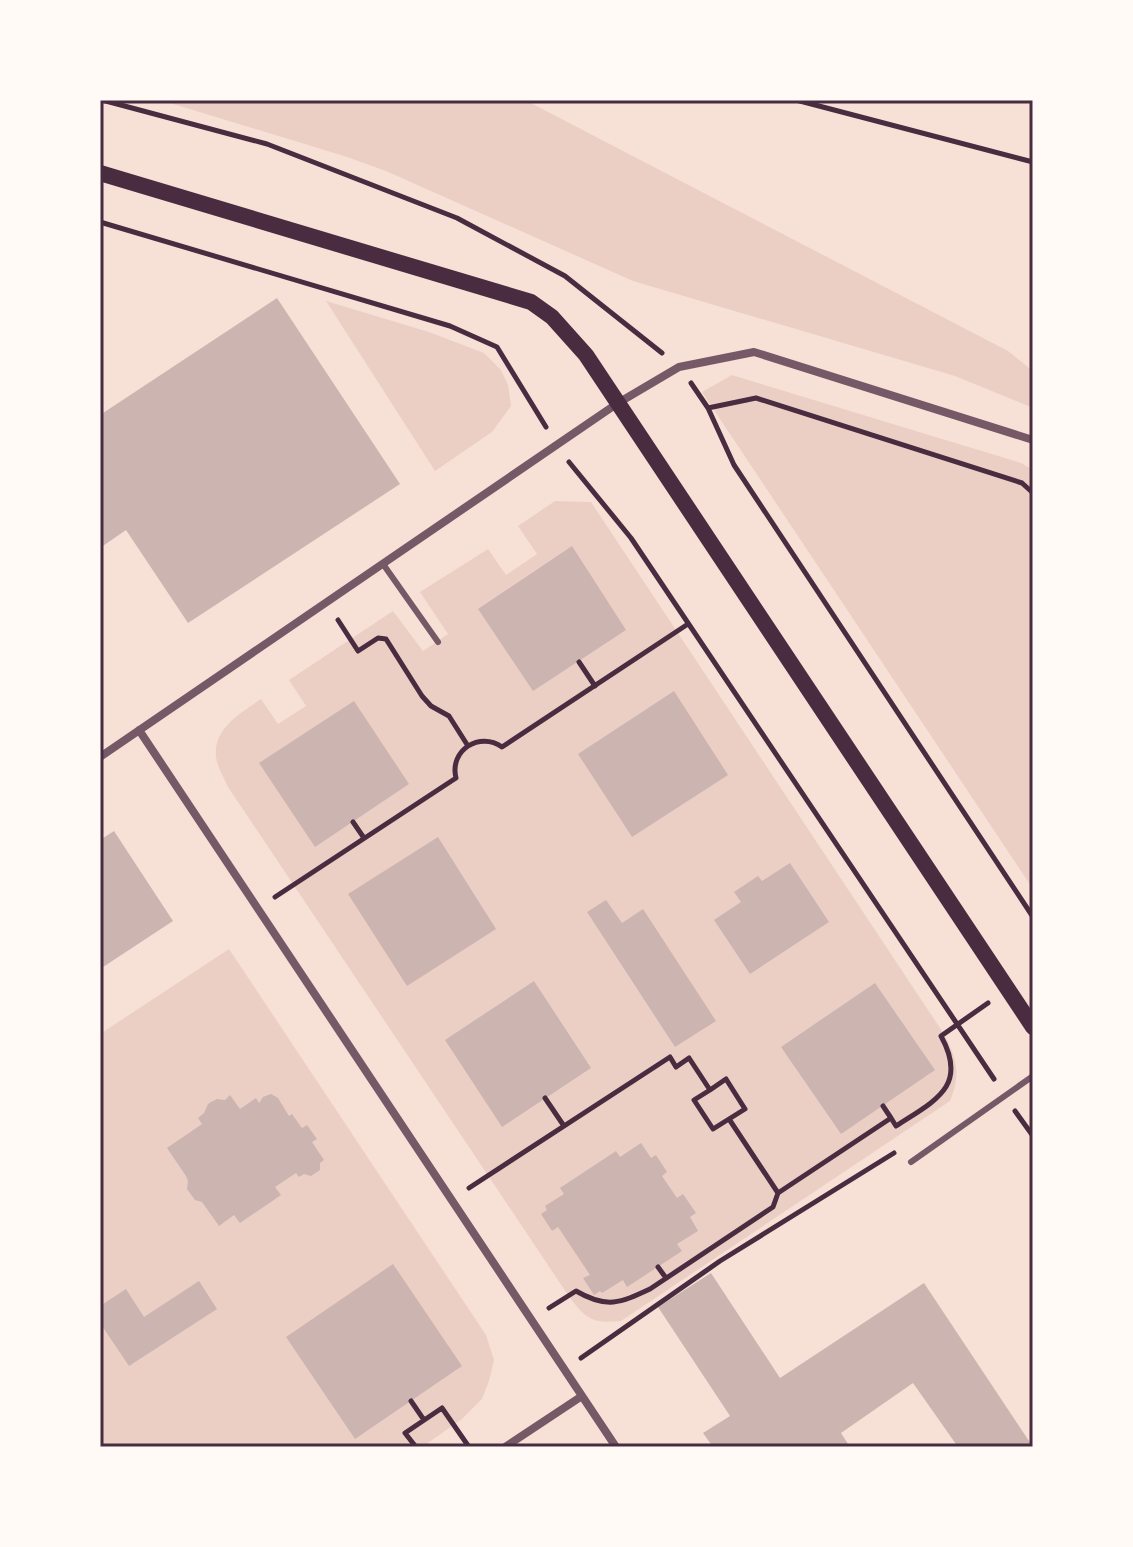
<svg xmlns="http://www.w3.org/2000/svg" width="1133" height="1547" font-family="'Fira Sans Condensed',sans-serif">
	<rect width="100%" height="100%" fill="#f7e1d7"/>
	<path fill="#ebcfc5" d="M 160,100 L 525,100 L 1008,351 L 1033,371 L 1033,408 L 955,376 L 633,281 L 386,171 L 344,156 Z
		M 326,301 L 429,332 L 484,353 L 501,370 L 508,385 L 511,406 L 492,432 L 435,471 Z
		M 732,375 L 1021,463 L 1033,470 L 1033,889 L 702,392 Z
		M 555,501 L 591,502 L 944,1034 C 957,1058 961,1075 950,1101 L 621,1321 C 591,1324 585,1318 568,1295 L 228,787 C 224,778 217,766 216,757 C 213,728 241,713 261,699 L 278,724 L 306,706 L 289,680 L 393,611 L 423,651 L 448,634 L 420,592 L 488,549 L 506,575 L 537,554 L 518,526 Z
		M 229,949 L 486,1335 L 494,1360 L 489,1381 L 482,1399 L 462,1419 L 422,1447 L 100,1447 L 100,1034 Z"/>
	<path fill="#ccb4b1" d="M 277,298 L 400,484 L 188,623 L 126,530 L 100,548 L 100,415 Z
		M 572,546 L 626,630 L 533,691 L 478,609 Z
		M 674,691 L 728,775 L 632,837 L 578,754 Z
		M 354,701 L 409,784 L 315,847 L 259,763 Z
		M 114,831 L 173,921 L 100,969 L 100,840 Z
		M 438,837 L 496,929 L 407,986 L 348,894 Z
		M 790,863 L 829,922 L 750,974 L 714,920 L 741,902 L 734,892 L 758,876 L 762,881 Z
		M 606,900 L 622,923 L 643,909 L 716,1021 L 675,1047 L 587,912 Z
		M 534,981 L 591,1068 L 502,1127 L 445,1040 Z
		M 875,983 L 935,1070 L 841,1134 L 781,1047 Z
		M 271,1094 L 278,1098 L 289,1116 L 292,1114 L 302,1128 L 307,1125 L 317,1139 L 312,1142 L 324,1160 L 320,1163 L 320,1170 L 311,1176 L 304,1174 L 299,1177 L 296,1173 L 275,1187 L 281,1195 L 240,1223 L 234,1215 L 219,1226 L 202,1202 L 195,1200 L 187,1189 L 188,1181 L 186,1176 L 167,1148 L 202,1124 L 198,1118 L 204,1113 L 208,1104 L 211,1102 L 217,1099 L 225,1100 L 230,1095 L 240,1109 L 256,1098 L 259,1103 L 263,1097 Z
		M 641,1143 L 651,1158 L 656,1155 L 667,1172 L 662,1176 L 677,1198 L 683,1194 L 696,1213 L 690,1217 L 698,1231 L 677,1244 L 682,1251 L 627,1287 L 623,1280 L 602,1293 L 600,1291 L 594,1295 L 583,1278 L 590,1275 L 558,1227 L 552,1231 L 541,1214 L 547,1210 L 545,1206 L 564,1194 L 560,1188 L 616,1151 L 620,1157 Z
		M 393,1264 L 462,1366 L 355,1439 L 286,1337 Z
		M 711,1273 L 780,1378 L 924,1283 L 1033,1447 L 958,1447 L 913,1383 L 841,1433 L 850,1447 L 713,1447 L 703,1433 L 730,1416 L 658,1307 Z
		M 199,1281 L 217,1309 L 129,1366 L 100,1323 L 100,1306 L 126,1289 L 144,1317 Z"/>
	<g fill="none" stroke-linecap="round" stroke-linejoin="round">
		<path stroke="#4a2c40" stroke-width="5" d="M 102,100 L 267,144 L 457,218 L 565,276 L 662,353
			M 796,100 L 1033,162
			M 100,222 L 450,326 L 497,347 L 546,427
			M 691,383 L 708,408 L 734,465 L 1033,917
			M 708,408 L 756,398 L 1022,483 L 1033,493
			M 569,462 L 631,538 L 994,1079
			M 338,620 L 358,651 L 378,638 L 386,639 L 422,696 L 431,706 L 449,716 L 468,746
			M 579,662 L 595,686
			M 353,822 L 364,838
			M 275,897 L 456,778 C 449,750 480,731 502,747 L 688,624
			M 710,1090 L 694,1100 L 713,1129 L 729,1119
			M 545,1098 L 564,1126
			M 883,1106 L 891,1118
			M 1015,1111 L 1033,1136
			M 469,1188 L 670,1057 L 676,1067 L 689,1058 L 710,1090 L 726,1079 L 745,1109 L 729,1119 L 778,1193 L 891,1118 L 896,1126 C 934,1101 969,1087 941,1036 L 988,1003
			M 658,1267 L 666,1278
			M 549,1308 L 576,1291 C 607,1309 620,1303 650,1289 L 773,1207 L 778,1193
			M 581,1358 L 720,1261 L 894,1153
			M 411,1401 L 424,1420
			M 416,1447 L 405,1433 L 442,1408 L 469,1447"/>
		<path stroke="#755966" stroke-width="6" d="M 383,564 L 438,642
			M 911,1162 L 1033,1076"/>
		<path stroke="#755966" stroke-width="8" d="M 139,730 L 616,1447
			M 100,757 L 618,403 L 679,367 L 754,352 L 1033,440
			M 505,1447 L 582,1396"/>
		<path stroke="#4a2c40" stroke-width="16" d="M 100,173 L 531,302 L 552,317 L 586,355 L 1033,1027"/>
	</g>
	<rect width="1133" height="1547" fill="none" stroke="#fffaf5" stroke-width="204"/>
	<rect x="102" y="102" width="929" height="1343" fill="none" stroke="#4a2c40" stroke-width="3"/>
</svg>
